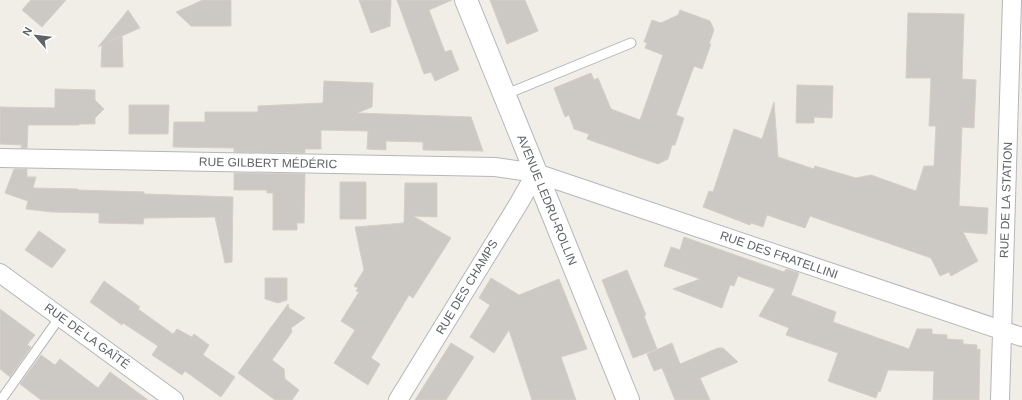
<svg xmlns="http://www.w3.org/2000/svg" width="1022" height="400" font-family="Arial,sans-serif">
	<rect width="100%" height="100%" fill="#f0eee7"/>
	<path fill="#ccc9c4" stroke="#d5cfc5" d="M 31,0 L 66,0 L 42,27 L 22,10 Z
		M 203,0 L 231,0 L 231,26 L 191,26 L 176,12 Z
		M 359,0 L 391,0 L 390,26 L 371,33 Z
		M 397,0 L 452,0 L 429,10 L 445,52 L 451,50 L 459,70 L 435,81 L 431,72 L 424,74 Z
		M 490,0 L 525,0 L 538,31 L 507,44 Z
		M 128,10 L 140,28 L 110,41 L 122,36 L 123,67 L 101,67 L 102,45 L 98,47 Z
		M 680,10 L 710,21 L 714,30 L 709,44 L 711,44 L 702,69 L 694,66 L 676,115 L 684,118 L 675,145 L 672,145 L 668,159 L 658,164 L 587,139 L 589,134 L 574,129 L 569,115 L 565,117 L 554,88 L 591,73 L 594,80 L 598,78 L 611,109 L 640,120 L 663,55 L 645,48 L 647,43 L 644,42 L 652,20 L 661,23 L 678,15 Z
		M 908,13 L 964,14 L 962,79 L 976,80 L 974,128 L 962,127 L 959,206 L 988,208 L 987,234 L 963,232 L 978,261 L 951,276 L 949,272 L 940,276 L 931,258 L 810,216 L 805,228 L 767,215 L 763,227 L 751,223 L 750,225 L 703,207 L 709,191 L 713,192 L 734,129 L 762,139 L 774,102 L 778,157 L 814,169 L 815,166 L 856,178 L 871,175 L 916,191 L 924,166 L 934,166 L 936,126 L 929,126 L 931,78 L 906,78 Z
		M 324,81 L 373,83 L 372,107 L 357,113 L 471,117 L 483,151 L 423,150 L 423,142 L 386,141 L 386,150 L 367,149 L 368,131 L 321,130 L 321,149 L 305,149 L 305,153 L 234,152 L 234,148 L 173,147 L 174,122 L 205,122 L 205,112 L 258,112 L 258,106 L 323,103 Z
		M 797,85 L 833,86 L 832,118 L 814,117 L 814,123 L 796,123 Z
		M 55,89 L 95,90 L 95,100 L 104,109 L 95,118 L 95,124 L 79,124 L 79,125 L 28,125 L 27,148 L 21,148 L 22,145 L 0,144 L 0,107 L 55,108 Z
		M 129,105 L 169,105 L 168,134 L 129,134 Z
		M 14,169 L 27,169 L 27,177 L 36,177 L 33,188 L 78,189 L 78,190 L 144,192 L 144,194 L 233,197 L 232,262 L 225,263 L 215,217 L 144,218 L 143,224 L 99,223 L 99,213 L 52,212 L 26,209 L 28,201 L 5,193 Z
		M 234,173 L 305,174 L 304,223 L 297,223 L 297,230 L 273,230 L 273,193 L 267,193 L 267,190 L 234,190 Z
		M 340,182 L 366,182 L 366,219 L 340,219 Z
		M 405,183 L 437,183 L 437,217 L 413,216 L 451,238 L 413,298 L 409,295 L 371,358 L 380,364 L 368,385 L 334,363 L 355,330 L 341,321 L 359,292 L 356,291 L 358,288 L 354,286 L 364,270 L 355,227 L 404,223 Z
		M 39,231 L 66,250 L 52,268 L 25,250 Z
		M 684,237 L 784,272 L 786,269 L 799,273 L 791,295 L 836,312 L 833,322 L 909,349 L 917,329 L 932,329 L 932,334 L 947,335 L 947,339 L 963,340 L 963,344 L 977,345 L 977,350 L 980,349 L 979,400 L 933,400 L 934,371 L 888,370 L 880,392 L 878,391 L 876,398 L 828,381 L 838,353 L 786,335 L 789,328 L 759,316 L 775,289 L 738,276 L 734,286 L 730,285 L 722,308 L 673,289 L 700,279 L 664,266 L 671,247 L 680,250 Z
		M 627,270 L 646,315 L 644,316 L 657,349 L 633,358 L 602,280 Z
		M 265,278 L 287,278 L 287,300 L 278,303 L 265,299 Z
		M 491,278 L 519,295 L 559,279 L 587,349 L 561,357 L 576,400 L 532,400 L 509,330 L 494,353 L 470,337 L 490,305 L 479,298 Z
		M 104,281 L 140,307 L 138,309 L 173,334 L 177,329 L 192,337 L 194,334 L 209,345 L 203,355 L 235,377 L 221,397 L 185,371 L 182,375 L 152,355 L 158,346 L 123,323 L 122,325 L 90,302 Z
		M 288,304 L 289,308 L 305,318 L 291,328 L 292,332 L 272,360 L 284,369 L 285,379 L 299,390 L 292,400 L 275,400 L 238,373 Z
		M 0,309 L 35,335 L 27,345 L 31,347 L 10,377 L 0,369 Z
		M 451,343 L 474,357 L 446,400 L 415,400 Z
		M 672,343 L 680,364 L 718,348 L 723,348 L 738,362 L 700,378 L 710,400 L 675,400 L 662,368 L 654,371 L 647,354 Z
		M 41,355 L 55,365 L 60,359 L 98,388 L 110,372 L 148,400 L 41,400 L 20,384 Z"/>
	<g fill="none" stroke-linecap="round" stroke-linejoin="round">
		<g stroke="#b4b7bb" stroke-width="11">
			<path id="lane" d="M 504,95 L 631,43
				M 1,400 L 60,317"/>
		</g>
		<g stroke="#b4b7bb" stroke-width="20">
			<path id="street" d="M 0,158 L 495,167 L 536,173 L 1022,337
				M 0,273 L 174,400
				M 398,400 L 519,203 L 536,173
				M 1000,400 L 1012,0"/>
		</g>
		<g stroke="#b3b7bb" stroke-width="24">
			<path id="secondary" d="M 466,0 L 628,400"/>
		</g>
		<use href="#lane" stroke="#fff" stroke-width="9"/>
		<use href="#street" stroke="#fff" stroke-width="18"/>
		<use href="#secondary" stroke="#fff" stroke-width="22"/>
	</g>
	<g text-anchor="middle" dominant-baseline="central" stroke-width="3" stroke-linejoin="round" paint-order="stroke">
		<g font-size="12" fill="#5e6367" stroke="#fff">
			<text transform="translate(268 163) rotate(1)">RUE GILBERT MÉDÉRIC</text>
			<text transform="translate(547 200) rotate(68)">AVENUE LEDRU-ROLLIN</text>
			<text transform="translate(1006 200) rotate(-88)">RUE DE LA STATION</text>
			<text transform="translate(779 255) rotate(19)">RUE DES FRATELLINI</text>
			<text transform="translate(467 287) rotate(-59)">RUE DES CHAMPS</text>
			<text transform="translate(87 336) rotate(36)">RUE DE LA GAÎTÉ</text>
		</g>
	</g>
	<g transform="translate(36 36) rotate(298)" stroke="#ffffff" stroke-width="3" paint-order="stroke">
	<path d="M0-3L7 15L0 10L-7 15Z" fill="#5e6367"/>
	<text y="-6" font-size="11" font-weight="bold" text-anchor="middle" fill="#5e6367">N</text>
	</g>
</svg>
